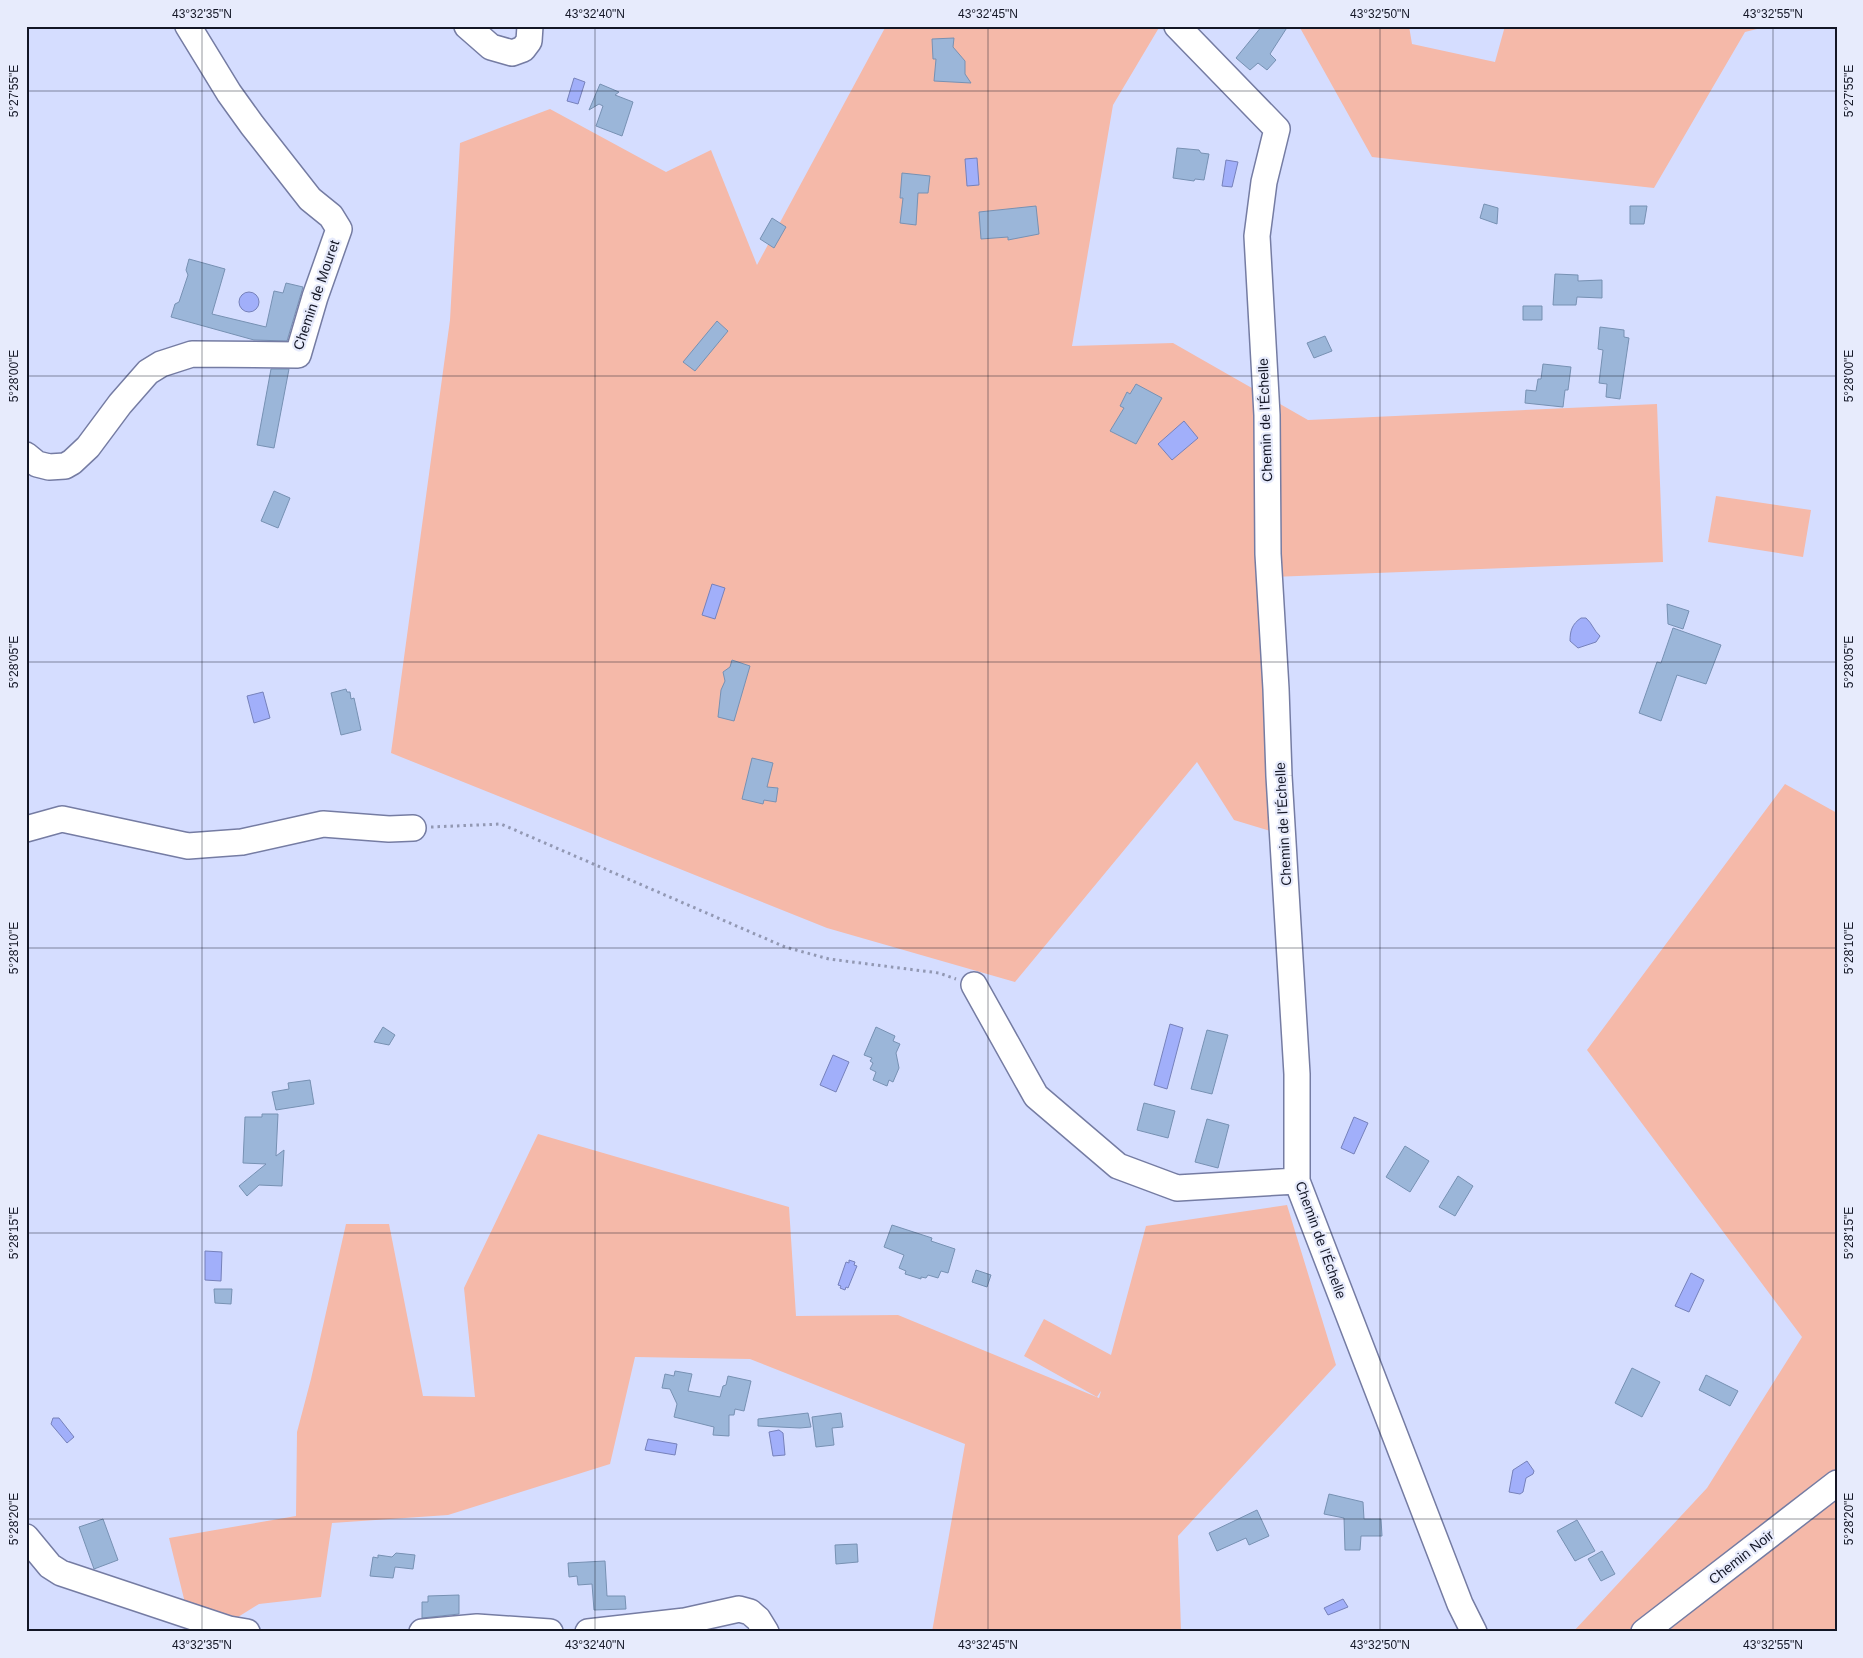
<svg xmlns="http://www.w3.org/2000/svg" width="1863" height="1658" font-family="Helvetica,sans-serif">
	<rect width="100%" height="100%" fill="#d5ddff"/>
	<path fill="#f5b9a9" d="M 886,26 L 1160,26 L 1113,105 L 1072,346 L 1173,343 L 1308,420 L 1657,404 L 1663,562 L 1272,577 L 1287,836 L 1234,820 L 1197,762 L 1015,982 L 827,928 L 391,753 L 450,320 L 460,143 L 550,109 L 666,172 L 711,150 L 757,265 Z
		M 1299,26 L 1409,26 L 1412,44 L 1495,62 L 1505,26 L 1769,26 L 1745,32 L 1654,188 L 1372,157 Z
		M 1716,496 L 1811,510 L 1803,557 L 1708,542 Z
		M 1785,784 L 1837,813 L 1837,1632 L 1573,1632 L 1707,1488 L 1802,1337 L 1587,1050 Z
		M 538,1134 L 789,1207 L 796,1316 L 898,1315 L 1099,1398 L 1101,1391 L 1097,1397 L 1024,1356 L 1044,1319 L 1111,1355 L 1146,1226 L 1287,1205 L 1336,1365 L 1178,1536 L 1181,1632 L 932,1632 L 965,1444 L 750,1359 L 635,1357 L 610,1464 L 448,1515 L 332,1523 L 321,1597 L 259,1604 L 238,1617 L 186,1607 L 169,1538 L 296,1516 L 297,1432 L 311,1379 L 346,1224 L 389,1224 L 423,1396 L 475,1397 L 464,1288 Z"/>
	<path fill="#a1affa" stroke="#7681ba" d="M 574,78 L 585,82 L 578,104 L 567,101 Z
		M 977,158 L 979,185 L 967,186 L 965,159 Z
		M 1226,160 L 1238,162 L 1232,187 L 1222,186 Z
		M239 302a10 10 0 1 1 20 0a10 10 0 1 1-20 0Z
		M 1184,421 L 1198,438 L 1172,460 L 1158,444 Z
		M 712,584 L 725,588 L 715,619 L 702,615 Z
		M 1581,618 L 1586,618 C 1592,623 1594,631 1600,636 L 1596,642 L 1578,648 L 1570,641 C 1570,631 1572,624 1581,618 Z
		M 263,692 L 270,718 L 254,723 L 247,696 Z
		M 1170,1024 L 1183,1028 L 1167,1089 L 1154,1085 Z
		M 833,1055 L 849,1062 L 836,1092 L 820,1085 Z
		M 1354,1117 L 1368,1123 L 1354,1154 L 1341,1148 Z
		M 205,1251 L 222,1252 L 221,1281 L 205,1280 Z
		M 849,1260 L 855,1262 L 854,1265 L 857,1266 L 848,1288 L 846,1287 L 845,1290 L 840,1288 L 841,1286 L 838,1285 L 846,1262 L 849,1263 Z
		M 1691,1273 L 1704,1280 L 1689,1312 L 1675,1306 Z
		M 53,1418 L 59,1418 L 74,1437 L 67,1443 L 51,1424 Z
		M 779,1430 L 783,1433 L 785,1455 L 773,1456 L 769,1432 Z
		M 648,1439 L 677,1444 L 675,1455 L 645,1450 Z
		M 1527,1461 L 1534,1471 L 1533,1474 L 1526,1478 L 1523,1492 L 1520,1494 L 1509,1492 L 1513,1470 Z
		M 1343,1599 L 1348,1607 L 1328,1615 L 1324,1608 Z"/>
	<path fill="#9bb6d9" stroke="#7791b3" d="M 1262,26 L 1288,26 L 1270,54 L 1276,60 L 1267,70 L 1258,63 L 1250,70 L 1236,58 Z
		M 954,38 L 953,47 L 965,61 L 965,74 L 971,83 L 934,81 L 936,59 L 933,59 L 932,39 Z
		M 600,84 L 619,92 L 615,95 L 633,102 L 622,136 L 596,126 L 603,106 L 599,104 L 589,110 Z
		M 1177,148 L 1199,150 L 1201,153 L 1209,154 L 1204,180 L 1195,179 L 1194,181 L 1173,178 Z
		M 902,173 L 930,176 L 928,193 L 918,193 L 916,225 L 900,223 L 903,198 L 900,198 Z
		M 1484,204 L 1498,208 L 1497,224 L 1480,218 Z
		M 1036,206 L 1039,234 L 1008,240 L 1008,237 L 981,239 L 979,212 Z
		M 1630,206 L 1647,206 L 1644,224 L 1630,224 Z
		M 772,218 L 786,227 L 774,248 L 760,239 Z
		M 189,259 L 225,269 L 212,314 L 266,327 L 274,291 L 283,293 L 286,283 L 303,287 L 287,341 L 254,340 L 171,317 L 175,304 L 179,302 L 188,275 L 186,270 Z
		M 1555,274 L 1578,275 L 1578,281 L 1602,280 L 1602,298 L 1577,297 L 1576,305 L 1553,305 Z
		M 1523,306 L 1542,306 L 1542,320 L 1523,320 Z
		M 717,321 L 728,331 L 695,371 L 683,362 Z
		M 1600,327 L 1624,330 L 1624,337 L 1629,338 L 1620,399 L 1606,397 L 1607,384 L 1599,383 L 1603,350 L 1598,349 Z
		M 1325,336 L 1332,351 L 1314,358 L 1307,343 Z
		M 1543,364 L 1571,367 L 1568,390 L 1565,390 L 1563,407 L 1525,403 L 1526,390 L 1536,391 L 1538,379 L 1541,379 Z
		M 271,369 L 289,369 L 274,448 L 257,445 Z
		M 1136,384 L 1162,398 L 1136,444 L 1110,431 L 1124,408 L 1120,406 L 1127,392 L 1130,394 Z
		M 274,491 L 290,498 L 278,528 L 261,521 Z
		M 1667,604 L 1689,611 L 1683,629 L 1668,624 Z
		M 1673,628 L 1721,645 L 1706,684 L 1677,675 L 1661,721 L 1639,713 L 1657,662 L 1661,663 Z
		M 732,660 L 750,666 L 734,721 L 718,717 L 721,690 L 725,681 L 723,672 L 730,667 Z
		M 346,689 L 347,692 L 350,692 L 351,699 L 354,698 L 361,730 L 341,735 L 331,693 Z
		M 752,758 L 773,763 L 767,787 L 778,788 L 776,802 L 764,800 L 763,804 L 742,799 Z
		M 383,1027 L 395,1035 L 389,1045 L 374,1042 Z
		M 876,1027 L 895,1036 L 893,1041 L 900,1044 L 896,1053 L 899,1068 L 893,1082 L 889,1080 L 887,1086 L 873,1080 L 876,1072 L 870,1069 L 873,1063 L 870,1061 L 872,1058 L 864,1055 Z
		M 1207,1030 L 1228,1035 L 1212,1094 L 1191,1089 Z
		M 310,1080 L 314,1104 L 276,1110 L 272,1092 L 289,1089 L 288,1083 Z
		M 1144,1103 L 1175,1111 L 1168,1138 L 1137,1130 Z
		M 262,1114 L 278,1114 L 276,1156 L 284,1150 L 282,1186 L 259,1185 L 247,1196 L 239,1186 L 266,1164 L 243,1163 L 245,1117 L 262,1117 Z
		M 1207,1119 L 1229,1125 L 1218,1168 L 1195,1162 Z
		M 1405,1146 L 1429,1161 L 1410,1192 L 1386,1177 Z
		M 1458,1176 L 1473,1186 L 1455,1216 L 1439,1207 Z
		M 892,1225 L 932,1238 L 931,1241 L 955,1249 L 948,1273 L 941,1271 L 938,1278 L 928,1275 L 926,1278 L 921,1277 L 921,1279 L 905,1274 L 906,1271 L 899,1268 L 904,1255 L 884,1247 Z
		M 976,1270 L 991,1275 L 987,1287 L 972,1282 Z
		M 214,1289 L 232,1289 L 231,1304 L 215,1303 Z
		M 1632,1368 L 1660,1382 L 1642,1417 L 1615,1403 Z
		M 675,1371 L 692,1374 L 688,1391 L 720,1397 L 723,1386 L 726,1385 L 728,1376 L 751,1381 L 744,1411 L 735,1409 L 734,1415 L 729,1415 L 729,1436 L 713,1435 L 714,1427 L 674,1417 L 677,1404 L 670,1389 L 662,1388 L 665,1374 L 674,1376 Z
		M 1706,1375 L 1738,1391 L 1730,1406 L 1699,1390 Z
		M 808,1413 L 811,1427 L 800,1428 L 758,1426 L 758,1419 Z
		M 841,1413 L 843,1427 L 832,1428 L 834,1445 L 816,1447 L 812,1417 Z
		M 1329,1494 L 1363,1502 L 1364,1519 L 1381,1519 L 1382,1536 L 1361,1536 L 1360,1550 L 1345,1550 L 1344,1518 L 1324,1514 Z
		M 1257,1510 L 1269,1536 L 1249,1545 L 1246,1538 L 1217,1551 L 1209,1533 Z
		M 103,1519 L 118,1560 L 94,1569 L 79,1527 Z
		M 1577,1520 L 1595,1551 L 1575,1561 L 1557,1531 Z
		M 857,1544 L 858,1562 L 836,1564 L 835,1545 Z
		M 1602,1551 L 1615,1574 L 1601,1581 L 1588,1559 Z
		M 396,1553 L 415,1555 L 413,1569 L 395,1567 L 393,1578 L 370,1576 L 373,1557 L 378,1558 L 378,1555 L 392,1557 Z
		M 605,1561 L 607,1596 L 625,1596 L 626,1609 L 594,1610 L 592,1584 L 578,1585 L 577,1576 L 569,1577 L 568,1563 Z
		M 459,1595 L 459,1614 L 422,1618 L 422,1602 L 428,1602 L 428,1596 Z"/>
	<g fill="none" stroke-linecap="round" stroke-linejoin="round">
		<g stroke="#757ca3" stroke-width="28">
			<path id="minor" d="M 467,26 L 491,47 L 512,53 L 523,49 L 529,41 L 530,26
				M 1177,26 L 1277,129 L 1264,182 L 1257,236 L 1267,415 L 1268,554 L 1276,689 L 1279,776 L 1297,1074 L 1297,1181 L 1460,1604 L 1474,1632
				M 26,455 L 37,464 L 49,467 L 65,466 L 72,462 L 88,447 L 120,404 L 148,372 L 161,364 L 192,354 L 298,355 L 315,297 L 339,229 L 331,216 L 310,199 L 252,125 L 229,93 L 188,26
				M 26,829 L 62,819 L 188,846 L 242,842 L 323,824 L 389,829 L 413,828
				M 974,985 L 1036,1096 L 1118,1166 L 1177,1188 L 1297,1181
				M 26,1537 L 50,1566 L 61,1573 L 229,1629 L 247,1632
				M 422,1632 L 477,1627 L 550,1632
				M 588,1632 L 685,1621 L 739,1609 L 750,1612 L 758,1619 L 766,1632
				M 1644,1632 L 1837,1483"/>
		</g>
		<path stroke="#9298b3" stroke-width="3" stroke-dasharray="2.5 4" stroke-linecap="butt" d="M 431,827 L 501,824 L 785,947 L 829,959 L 939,973 L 956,979"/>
		<use href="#minor" stroke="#fff" stroke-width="25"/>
	</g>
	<path fill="none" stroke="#131625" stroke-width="1" stroke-opacity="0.45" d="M 202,26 L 202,1632M 595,26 L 595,1632M 988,26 L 988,1632M 1380,26 L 1380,1632M 1773,26 L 1773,1632M 26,91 L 1837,91M 26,376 L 1837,376M 26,662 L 1837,662M 26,948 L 1837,948M 26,1233 L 1837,1233M 26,1519 L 1837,1519"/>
	<g text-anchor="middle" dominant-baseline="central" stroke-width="4.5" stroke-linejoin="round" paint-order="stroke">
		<g font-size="14" fill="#131625" stroke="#e7ebfc">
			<text transform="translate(316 295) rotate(-71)">Chemin de Mouret</text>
			<text transform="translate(1265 420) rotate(-92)">Chemin de l’Échelle</text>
			<text transform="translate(1283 824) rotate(-93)">Chemin de l’Échelle</text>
			<text transform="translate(1321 1240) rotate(70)">Chemin de l’Échelle</text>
			<text transform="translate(1741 1557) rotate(-38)">Chemin Noir</text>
		</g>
	</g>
	<rect width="1863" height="1658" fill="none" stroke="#e7ebfc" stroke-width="55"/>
	<rect x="28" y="28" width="1808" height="1602" fill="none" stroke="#131625" stroke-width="2"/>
	<g font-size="12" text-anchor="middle" fill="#131625">
		<text x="202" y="18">43°32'35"N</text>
		<text x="595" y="18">43°32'40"N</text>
		<text x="988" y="18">43°32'45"N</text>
		<text x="1380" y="18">43°32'50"N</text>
		<text x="1773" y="18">43°32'55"N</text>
		<text transform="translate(1849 91) rotate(-90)" y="4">5°27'55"E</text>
		<text transform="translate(14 91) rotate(-90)" y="4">5°27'55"E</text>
		<text transform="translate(1849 376) rotate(-90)" y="4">5°28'00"E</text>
		<text transform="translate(14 376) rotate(-90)" y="4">5°28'00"E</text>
		<text transform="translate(1849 662) rotate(-90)" y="4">5°28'05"E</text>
		<text transform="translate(14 662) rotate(-90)" y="4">5°28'05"E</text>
		<text transform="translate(1849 948) rotate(-90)" y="4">5°28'10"E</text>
		<text transform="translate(14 948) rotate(-90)" y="4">5°28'10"E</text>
		<text transform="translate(1849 1233) rotate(-90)" y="4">5°28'15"E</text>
		<text transform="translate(14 1233) rotate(-90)" y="4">5°28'15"E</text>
		<text transform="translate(1849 1519) rotate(-90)" y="4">5°28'20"E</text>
		<text transform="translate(14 1519) rotate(-90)" y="4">5°28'20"E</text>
		<text x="202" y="1649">43°32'35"N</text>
		<text x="595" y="1649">43°32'40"N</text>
		<text x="988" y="1649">43°32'45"N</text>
		<text x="1380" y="1649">43°32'50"N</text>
		<text x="1773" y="1649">43°32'55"N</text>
	</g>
</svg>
